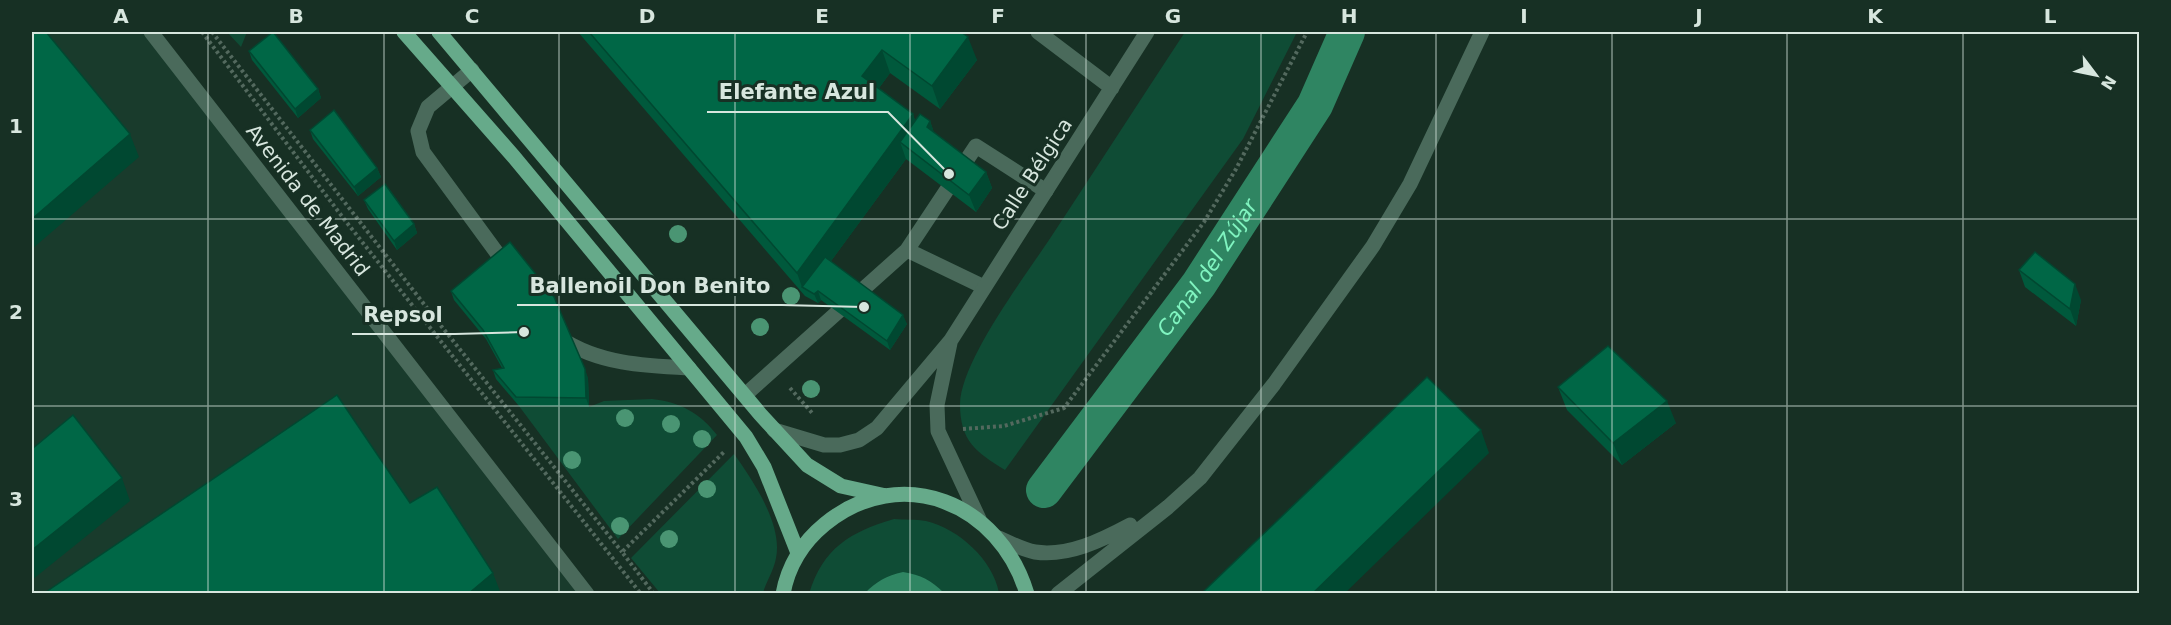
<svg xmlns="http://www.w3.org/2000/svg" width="2171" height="625" font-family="'DejaVu Sans',sans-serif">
	<rect width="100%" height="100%" fill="#173024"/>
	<path fill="#193b2c" d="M 32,32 L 151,32 L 587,593 L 32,593 Z"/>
	<path fill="#0f4c35" d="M 227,32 L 247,32 L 241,47 Z
		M 1185,32 L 1297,32 L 1243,139 L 1005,470 C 976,452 960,441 960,404 C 961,360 1026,275 1051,237 C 1096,169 1140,100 1185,32 Z
		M 652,399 C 680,402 700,413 717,435 L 618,539 L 519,406 L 589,407 L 604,401 Z
		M 734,454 C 752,479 783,524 776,558 C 774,570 766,582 763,593 L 660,593 L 631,558 Z
		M 894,519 C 904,520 916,519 926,521 C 959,529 993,560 999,593 L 809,594 C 823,548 850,532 894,519 Z"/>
	<path fill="#2f8562" d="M 903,572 C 921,575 931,580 944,593 L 865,593 C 877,581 886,576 903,572 Z"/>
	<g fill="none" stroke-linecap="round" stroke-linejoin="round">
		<path stroke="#2f8562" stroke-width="36" id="s1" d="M 1044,490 L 1199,284 L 1315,105 L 1347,32"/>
		<path stroke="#53695e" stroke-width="4" stroke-dasharray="3 3" stroke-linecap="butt" d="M 202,32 L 344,219 L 641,594
			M 212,32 L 434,317 L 622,552
			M 790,388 L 813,414
			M 963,429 L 1004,426 L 1064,408 L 1204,222 L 1236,169 L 1307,32
			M 654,594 L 622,552 L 725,451"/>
		<path stroke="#4a6a5b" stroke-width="15" d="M 472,70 L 428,107 L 418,131 L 423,152 L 508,268
			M 907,250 L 976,146 L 1046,191
			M 560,338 C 598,364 645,366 689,368
			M 745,395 L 907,250 L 984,287"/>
		<path stroke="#4a6a5b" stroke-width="15" d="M 151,32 L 587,594
			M 1038,32 L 1112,88
			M 950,343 L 937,405 L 938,431 L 979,519
			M 774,430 L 824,445 L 840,445 L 859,440 L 877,428 L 951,340 L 1147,32
			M 999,538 C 1010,543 1023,550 1035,552 C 1068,557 1102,540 1130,525
			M 1058,594 L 1168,507 L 1200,478 L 1274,384 L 1373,246 L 1410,184 L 1482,32"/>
		<path stroke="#66aa8a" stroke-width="15" d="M 404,32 L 514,157 L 746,437 L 764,467 L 798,553
			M 439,32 L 760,414 L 807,465 L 841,486 L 886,496
			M 783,594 C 788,566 803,542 825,524 C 901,462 1000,503 1027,594"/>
	</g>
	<g fill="#4a9573">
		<circle cx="678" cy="234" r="9"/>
		<circle cx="791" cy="296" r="9"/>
		<circle cx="760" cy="327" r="9"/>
		<circle cx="811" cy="389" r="9"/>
		<circle cx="625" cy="418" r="9"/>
		<circle cx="671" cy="424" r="9"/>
		<circle cx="702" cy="439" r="9"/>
		<circle cx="572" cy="460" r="9"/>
		<circle cx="707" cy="489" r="9"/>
		<circle cx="620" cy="526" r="9"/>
		<circle cx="669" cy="539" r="9"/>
	</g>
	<path fill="#00593c" d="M 578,32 L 961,32 L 977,60 L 940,109 L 890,73 L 879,88 L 913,114 L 915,121 L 930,121 L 934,133 L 986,172 L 992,188 L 976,212 L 906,159 L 831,261 L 907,324 L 890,350 L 821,300 L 818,303 L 805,296 Z
		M 249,51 L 318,89 L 321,98 L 298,118 L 252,60 Z
		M 310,130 L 377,168 L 381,177 L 358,196 L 313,139 Z
		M 364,200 L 414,224 L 417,233 L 397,250 L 368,209 Z
		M 2019,270 L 2081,300 L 2076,326 L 2025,287 Z
		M 451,291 L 588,378 L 589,407 L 519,406 L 496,379 L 493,370 L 502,368 L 486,339 L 454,300 Z
		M 1558,387 L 1676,423 L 1622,465 L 1567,410 Z"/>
	<path fill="#004831" d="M 968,37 L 977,60 L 940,109 L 932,86 Z
		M 882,50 L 890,73 L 871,99 L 862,76 Z
		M 318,89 L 321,98 L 298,118 L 295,109 Z
		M 913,114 L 921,137 L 900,142 L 906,159 L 809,291 L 802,287 L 797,273 Z
		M 930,121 L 936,138 L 927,127 Z
		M 130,134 L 139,157 L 32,249 L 32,219 Z
		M 377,168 L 381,177 L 358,196 L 354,187 Z
		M 986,172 L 992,188 L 976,212 L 969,195 Z
		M 414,224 L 417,233 L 397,250 L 394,241 Z
		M 2075,284 L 2081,300 L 2076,326 L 2070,309 Z
		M 818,291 L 821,300 L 818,303 L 814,294 Z
		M 903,315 L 907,324 L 890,350 L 887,341 Z
		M 585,369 L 588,378 L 589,407 L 586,398 Z
		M 1667,401 L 1676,423 L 1622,465 L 1613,443 Z
		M 1481,430 L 1489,453 L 1344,594 L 1312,594 Z
		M 122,478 L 130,501 L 32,580 L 32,550 Z
		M 493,573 L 501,594 L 468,594 Z"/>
	<path fill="#006746" stroke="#004831" stroke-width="1.5" d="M 32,32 L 46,32 L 130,134 L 32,219 Z
		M 273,32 L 318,89 L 295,109 L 249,51 Z
		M 589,32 L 961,32 L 968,37 L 932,86 L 882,50 L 862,76 L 913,114 L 797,273 Z
		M 334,110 L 377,168 L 354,187 L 310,130 Z
		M 920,114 L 930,121 L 927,127 L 986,172 L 969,195 L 900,142 Z
		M 385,184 L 414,224 L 394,241 L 364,200 Z
		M 510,242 L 554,297 L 585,369 L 586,398 L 516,397 L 493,370 L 504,368 L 483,330 L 451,291 Z
		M 2035,252 L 2075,284 L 2070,309 L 2019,270 Z
		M 825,257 L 903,315 L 887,341 L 818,291 L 814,294 L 802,287 Z
		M 1608,346 L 1667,401 L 1613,443 L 1558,387 Z
		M 1427,377 L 1481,430 L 1312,594 L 1205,594 L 1203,592 Z
		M 337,395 L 410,503 L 437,487 L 493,573 L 468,594 L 43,594 Z
		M 73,415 L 122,478 L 32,550 L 32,449 Z"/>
	<path fill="none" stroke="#d7e6de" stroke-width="1.5" stroke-opacity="0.55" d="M 208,32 L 208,594M 384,32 L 384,594M 559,32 L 559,594M 735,32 L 735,594M 910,32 L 910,594M 1086,32 L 1086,594M 1261,32 L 1261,594M 1436,32 L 1436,594M 1612,32 L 1612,594M 1787,32 L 1787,594M 1963,32 L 1963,594M 32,219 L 2140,219M 32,406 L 2140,406"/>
	<g text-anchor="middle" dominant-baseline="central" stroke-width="6" stroke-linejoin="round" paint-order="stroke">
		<g font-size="20" fill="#d7e6de" stroke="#173024">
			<text transform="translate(1032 174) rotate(-57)">Calle Bélgica</text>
			<text transform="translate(308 200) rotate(52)">Avenida de Madrid</text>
		</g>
		<g font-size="21" font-style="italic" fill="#80f4c0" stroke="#173024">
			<text stroke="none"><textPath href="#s1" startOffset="276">Canal del Zújar</textPath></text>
		</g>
	</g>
	<path fill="none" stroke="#d7e6de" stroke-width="2" d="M949 174L888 112H707M864 307L782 305H517M524 332L455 334H352"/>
	<g fill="#d7e6de" stroke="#173024" stroke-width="2">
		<circle cx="949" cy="174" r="6"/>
		<circle cx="864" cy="307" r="6"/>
		<circle cx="524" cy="332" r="6"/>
	</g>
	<g font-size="21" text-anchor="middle" font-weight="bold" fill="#d7e6de" stroke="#173024" stroke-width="6" stroke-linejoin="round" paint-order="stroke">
		<text x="797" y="99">Elefante Azul</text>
		<text x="650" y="293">Ballenoil Don Benito</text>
		<text x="403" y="322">Repsol</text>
	</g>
	<rect width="2171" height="625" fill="none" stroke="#173024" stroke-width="66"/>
	<g transform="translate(2096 75) rotate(122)" stroke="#173024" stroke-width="4.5" paint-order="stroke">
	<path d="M0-4.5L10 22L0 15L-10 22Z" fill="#d7e6de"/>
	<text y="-9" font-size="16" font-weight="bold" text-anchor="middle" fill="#d7e6de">N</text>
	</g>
	<rect x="33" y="33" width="2105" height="559" fill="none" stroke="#d7e6de" stroke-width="2"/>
	<g font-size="20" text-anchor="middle" font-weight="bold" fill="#d7e6de">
		<text x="121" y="23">A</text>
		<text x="296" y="23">B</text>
		<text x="472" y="23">C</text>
		<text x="647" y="23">D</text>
		<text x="822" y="23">E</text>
		<text x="998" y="23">F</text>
		<text x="1173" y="23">G</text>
		<text x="1349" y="23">H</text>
		<text x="1524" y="23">I</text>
		<text x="1699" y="23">J</text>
		<text x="1875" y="23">K</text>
		<text x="2050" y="23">L</text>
		<text x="16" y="133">1</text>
		<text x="16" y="319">2</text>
		<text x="16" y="506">3</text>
	</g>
</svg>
